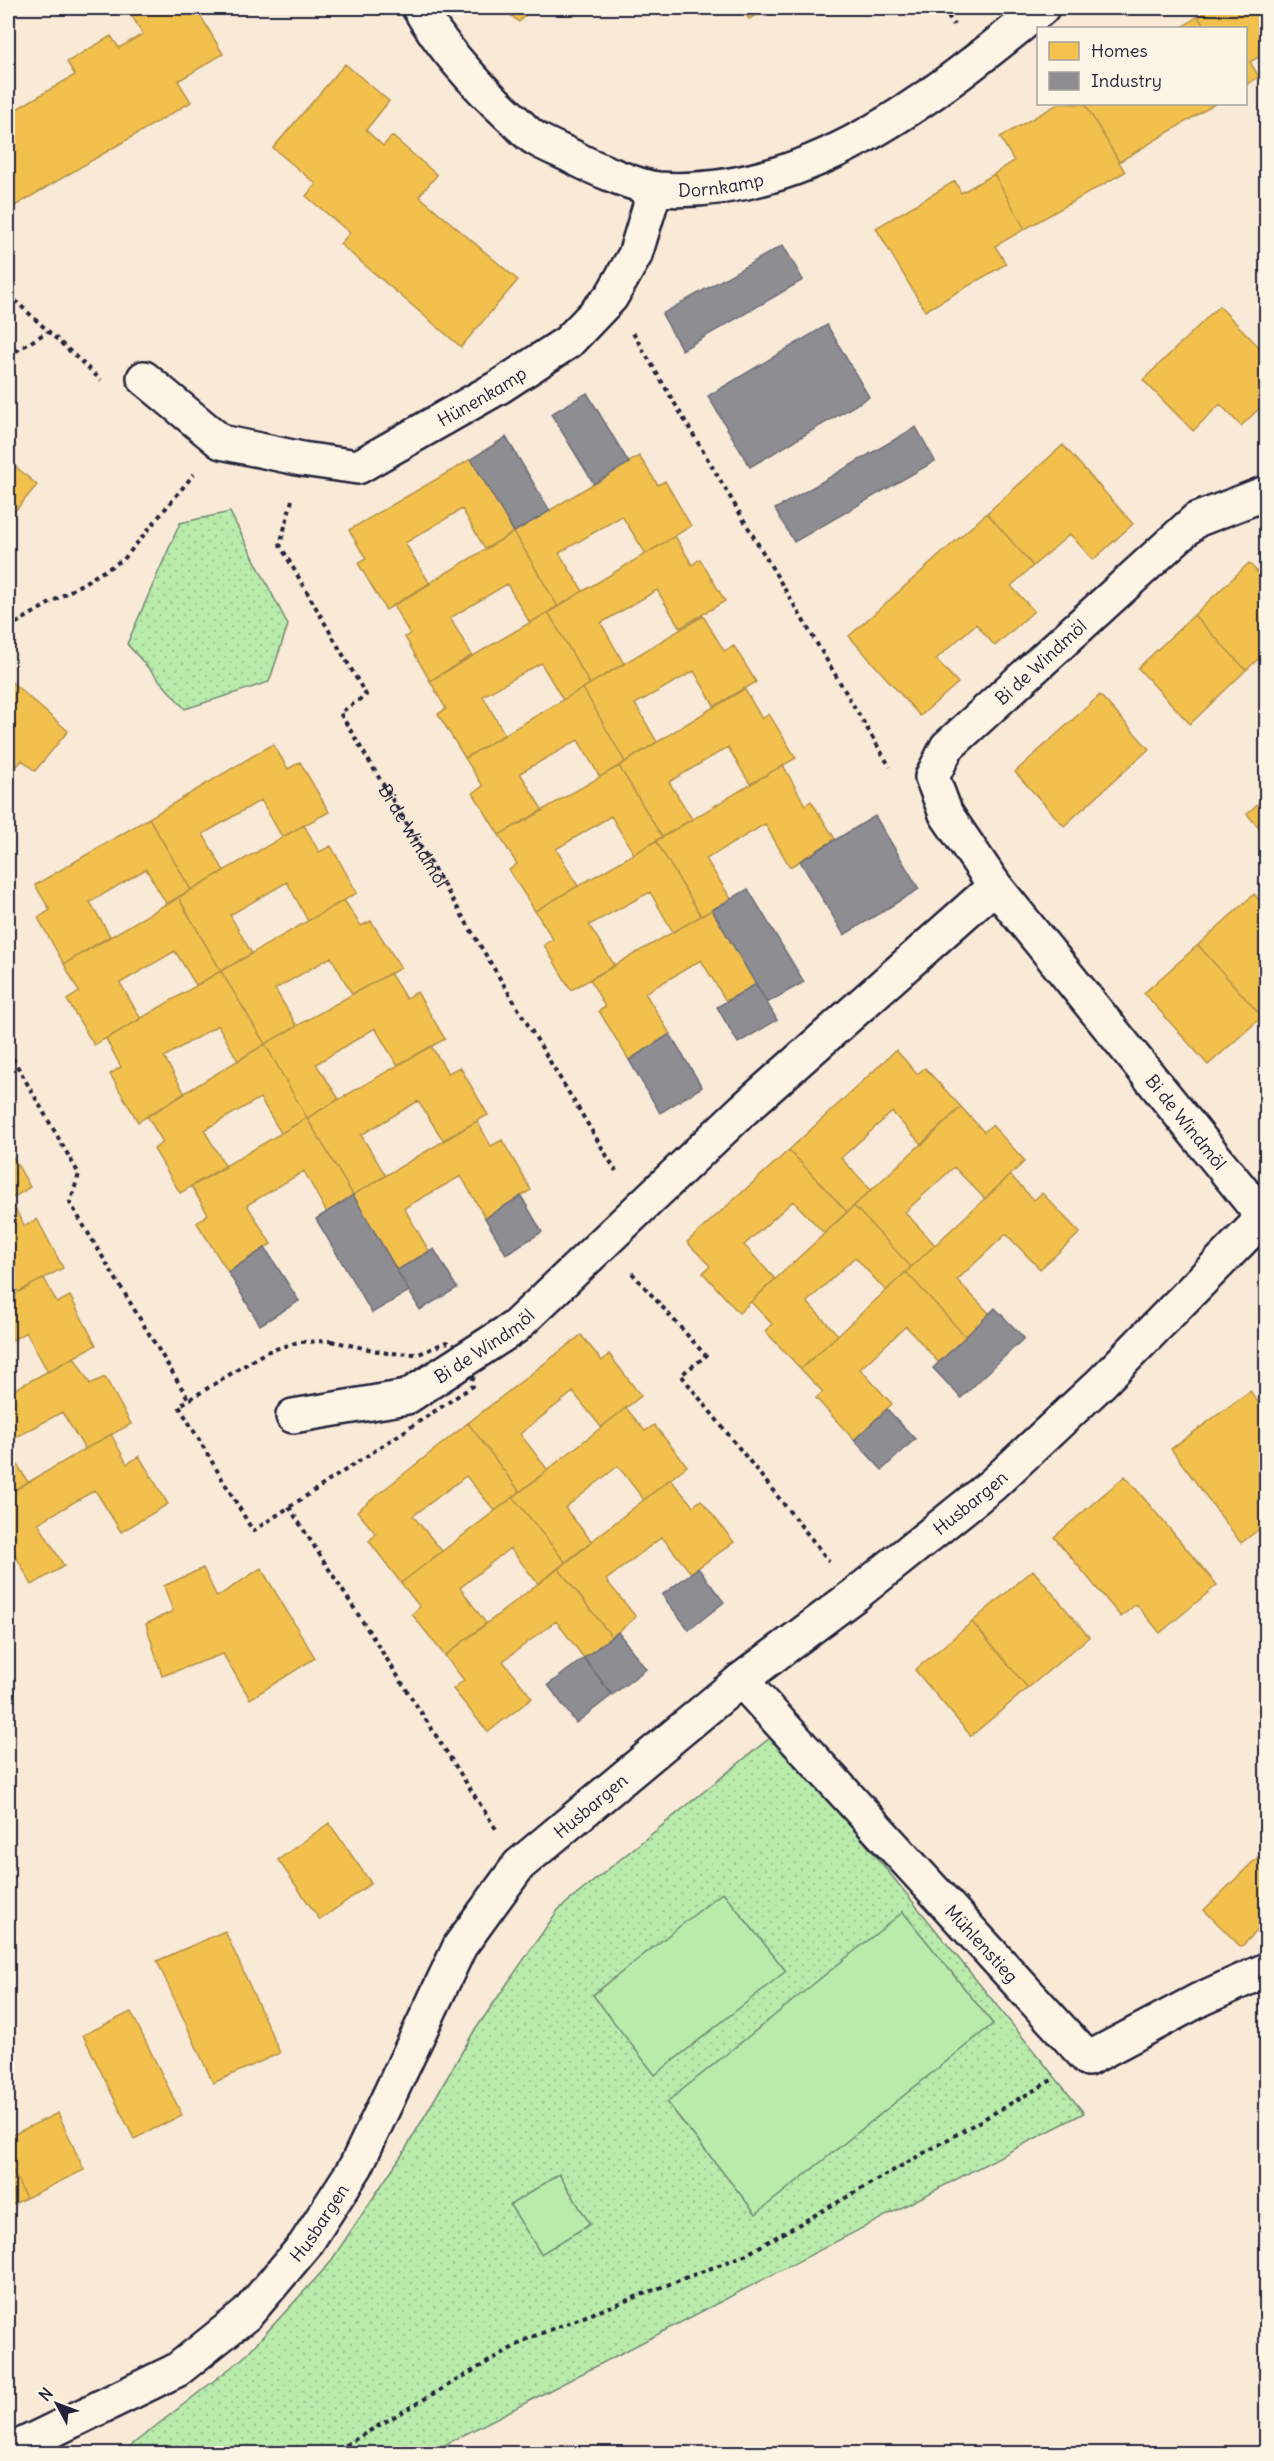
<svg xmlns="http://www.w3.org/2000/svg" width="1274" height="2461" font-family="Delius,sans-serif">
	<defs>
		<pattern id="park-dots" width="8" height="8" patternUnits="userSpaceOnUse" patternTransform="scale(1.5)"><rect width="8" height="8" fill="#b9ebab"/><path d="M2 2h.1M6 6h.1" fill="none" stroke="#9fc994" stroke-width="1.8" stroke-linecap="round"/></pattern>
	</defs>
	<rect width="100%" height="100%" fill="#f9e9d7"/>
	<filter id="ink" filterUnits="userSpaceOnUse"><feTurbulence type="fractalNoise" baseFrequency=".0167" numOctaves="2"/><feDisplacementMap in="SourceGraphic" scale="12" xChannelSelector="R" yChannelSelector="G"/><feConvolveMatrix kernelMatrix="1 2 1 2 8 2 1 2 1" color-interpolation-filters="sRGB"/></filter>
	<g filter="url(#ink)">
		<path fill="url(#park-dots)" stroke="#6e8673" stroke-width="1.5" d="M 230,512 L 288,625 L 269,682 L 185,709 L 127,644 L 180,523 Z
			M 776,1733 L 1084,2113 L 429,2453 L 120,2454 L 243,2358 L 329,2264 L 405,2150 L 473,2033 L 558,1910 Z"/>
		<path fill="#b9ebab" stroke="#6e8673" stroke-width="1.5" d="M 723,1892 L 786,1971 L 655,2075 L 593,1995 Z
			M 903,1912 L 993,2024 L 756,2214 L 667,2102 Z
			M 559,2174 L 590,2224 L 541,2254 L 510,2205 Z"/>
		<path fill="#f2c14e" stroke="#b49148" stroke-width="1.5" d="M 134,8 L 196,8 L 223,54 L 178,81 L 191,102 L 8,210 L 8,114 L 75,75 L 67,62 L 111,36 L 119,48 L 143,34 L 129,11 Z
			M 502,8 L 531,8 L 519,22 Z
			M 742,8 L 770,8 L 749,19 Z
			M 1212,8 L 1266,8 L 1266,52 L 1250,62 L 1259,77 L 1246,85 L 1246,28 L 1205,28 L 1198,16 Z
			M 1198,16 L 1205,28 L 1181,28 Z
			M 345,64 L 389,101 L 366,130 L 383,146 L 392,136 L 437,175 L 419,196 L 518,280 L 461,347 L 340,244 L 350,233 L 306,196 L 316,184 L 273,148 Z
			M 1058,104 L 1085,104 L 1125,172 L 1025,229 L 994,174 L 1014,161 L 1000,137 Z
			M 1085,104 L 1215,104 L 1119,162 Z
			M 994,174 L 1025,229 L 995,246 L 1006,264 L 925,311 L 876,228 L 955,181 L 961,193 Z
			M 1219,306 L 1266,354 L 1266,402 L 1241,426 L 1220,404 L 1193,431 L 1143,380 Z
			M 1063,445 L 1133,524 L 1093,560 L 1070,534 L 1033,566 L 987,513 Z
			M 639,456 L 658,485 L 665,481 L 691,526 L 646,554 L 622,516 L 559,553 L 583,591 L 558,607 L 514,532 Z
			M 471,459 L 514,532 L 485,549 L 462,509 L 405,543 L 430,584 L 386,610 L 358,563 L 366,559 L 349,530 Z
			M 8,460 L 37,485 L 8,519 Z
			M 987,513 L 1033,566 L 1011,586 L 1034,611 L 995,646 L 976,624 L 936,659 L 958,683 L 920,716 L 849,636 Z
			M 514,532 L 558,607 L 530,623 L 507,584 L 450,618 L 472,655 L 430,681 L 405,637 L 410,634 L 393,605 Z
			M 675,536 L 692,565 L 700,559 L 725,601 L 680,628 L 657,590 L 601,623 L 624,664 L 590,684 L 548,612 Z
			M 1249,563 L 1266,581 L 1266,652 L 1246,670 L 1194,615 Z
			M 548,612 L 590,684 L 563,700 L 541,663 L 483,696 L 505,735 L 465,758 L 438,714 L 446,709 L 430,681 Z
			M 1194,615 L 1246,670 L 1190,724 L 1138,668 Z
			M 703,616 L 724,651 L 734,646 L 756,682 L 715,707 L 694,671 L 635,704 L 657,742 L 625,762 L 583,688 Z
			M 8,679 L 68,731 L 35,771 L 22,760 L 8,777 Z
			M 583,688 L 625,762 L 600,777 L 578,740 L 520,773 L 543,811 L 499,835 L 473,793 L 483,786 L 465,758 Z
			M 744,688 L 762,719 L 769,714 L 796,758 L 750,784 L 728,747 L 669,782 L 692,819 L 662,837 L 619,766 Z
			M 1100,695 L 1149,749 L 1064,826 L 1015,772 Z
			M 273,744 L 288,769 L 300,762 L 329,812 L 282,837 L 261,800 L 203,834 L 224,871 L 191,890 L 149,818 Z
			M 783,765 L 805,805 L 811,801 L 835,839 L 790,867 L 765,824 L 706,859 L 731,899 L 701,916 L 656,841 Z
			M 619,766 L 662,837 L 634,854 L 611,816 L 556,849 L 578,886 L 535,911 L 509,870 L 517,864 L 499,835 Z
			M 1266,796 L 1266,836 L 1247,814 Z
			M 149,818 L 191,890 L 167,905 L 146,869 L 90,902 L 110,936 L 64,964 L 38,918 L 50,910 L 35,885 Z
			M 304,825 L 319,852 L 331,846 L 357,893 L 308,921 L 287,882 L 230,915 L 252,954 L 221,971 L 178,897 Z
			M 656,841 L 701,916 L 673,932 L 650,892 L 589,925 L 615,966 L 571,990 L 544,945 L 553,939 L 535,911 Z
			M 1254,894 L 1266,908 L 1266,1013 L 1262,1017 L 1198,945 Z
			M 178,897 L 221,971 L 196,985 L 175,951 L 120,983 L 141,1019 L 94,1045 L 67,1000 L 79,992 L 64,964 Z
			M 344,900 L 361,926 L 371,921 L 401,968 L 352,994 L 331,957 L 275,989 L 297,1026 L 265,1044 L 221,971 Z
			M 712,910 L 756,984 L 726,1001 L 701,960 L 645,993 L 670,1034 L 629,1060 L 599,1011 L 605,1007 L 590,979 Z
			M 1198,945 L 1262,1017 L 1208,1065 L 1144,993 Z
			M 221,971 L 265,1044 L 238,1061 L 218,1025 L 164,1057 L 185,1094 L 138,1122 L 110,1074 L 121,1067 L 106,1039 Z
			M 390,973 L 406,999 L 417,992 L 445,1039 L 397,1065 L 375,1028 L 316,1064 L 339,1099 L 307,1118 L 265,1044 Z
			M 265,1044 L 307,1118 L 281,1133 L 260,1098 L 204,1130 L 226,1167 L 180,1193 L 154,1149 L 163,1142 L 147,1116 Z
			M 431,1046 L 448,1073 L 460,1067 L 488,1115 L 443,1140 L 418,1101 L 361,1135 L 386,1176 L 353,1195 L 307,1118 Z
			M 896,1050 L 917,1074 L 925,1068 L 961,1107 L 922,1145 L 892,1112 L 841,1158 L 871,1190 L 847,1212 L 789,1150 Z
			M 961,1107 L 984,1132 L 992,1125 L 1025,1161 L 985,1199 L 954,1167 L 905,1212 L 935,1245 L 911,1267 L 854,1206 Z
			M 307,1118 L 353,1195 L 327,1213 L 304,1171 L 247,1205 L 271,1244 L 228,1272 L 197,1223 L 208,1214 L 191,1186 Z
			M 477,1121 L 491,1146 L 502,1140 L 531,1190 L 485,1218 L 461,1176 L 404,1208 L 429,1251 L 397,1270 L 353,1195 Z
			M 8,1148 L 30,1187 L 8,1201 Z
			M 789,1150 L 847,1212 L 824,1233 L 793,1201 L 744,1245 L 775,1279 L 739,1313 L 703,1273 L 710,1266 L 687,1242 Z
			M 1010,1175 L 1034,1200 L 1042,1193 L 1080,1233 L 1040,1269 L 1006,1234 L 957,1280 L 990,1314 L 966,1337 L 906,1272 Z
			M 10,1200 L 25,1226 L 37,1219 L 63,1268 L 18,1292 L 8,1275 L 8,1201 Z
			M 854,1206 L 911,1267 L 886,1291 L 855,1257 L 807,1302 L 838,1335 L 801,1369 L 765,1331 L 772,1324 L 751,1302 Z
			M 906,1272 L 966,1337 L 939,1363 L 906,1326 L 860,1369 L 892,1404 L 854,1440 L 816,1398 L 823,1392 L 801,1369 Z
			M 44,1278 L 57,1303 L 70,1296 L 96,1345 L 48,1372 L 26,1332 L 8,1343 L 8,1298 Z
			M 581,1335 L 602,1361 L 609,1354 L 641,1396 L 601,1427 L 573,1392 L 520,1434 L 548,1470 L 520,1492 L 468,1423 Z
			M 74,1357 L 90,1384 L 105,1377 L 131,1424 L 85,1449 L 62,1412 L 8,1442 L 8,1393 Z
			M 1250,1391 L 1266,1413 L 1266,1524 L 1241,1543 L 1171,1449 Z
			M 626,1408 L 645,1431 L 654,1425 L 687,1466 L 644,1500 L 618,1466 L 565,1508 L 592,1542 L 566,1563 L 513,1497 Z
			M 468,1423 L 520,1492 L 495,1511 L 466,1476 L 413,1516 L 442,1551 L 401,1583 L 369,1541 L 376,1534 L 357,1511 Z
			M 111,1434 L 127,1464 L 139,1456 L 168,1504 L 121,1532 L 95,1490 L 38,1523 L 64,1566 L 32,1585 L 8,1542 L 8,1494 Z
			M 8,1449 L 28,1482 L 8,1494 Z
			M 1125,1476 L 1217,1585 L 1160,1633 L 1136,1604 L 1121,1617 L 1054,1537 Z
			M 670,1479 L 693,1506 L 701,1500 L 734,1542 L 691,1573 L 662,1537 L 606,1580 L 636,1617 L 612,1637 L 558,1568 Z
			M 513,1497 L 566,1563 L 538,1584 L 510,1548 L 460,1588 L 486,1623 L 445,1656 L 412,1614 L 420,1607 L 401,1583 Z
			M 203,1568 L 217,1597 L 261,1568 L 315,1658 L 250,1699 L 223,1654 L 162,1676 L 146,1624 L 173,1611 L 164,1586 Z
			M 558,1568 L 612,1637 L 584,1658 L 556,1621 L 503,1661 L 532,1698 L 488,1732 L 453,1689 L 464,1680 L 445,1656 Z
			M 1033,1570 L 1089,1637 L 1028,1688 L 972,1622 Z
			M 972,1622 L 1028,1688 L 971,1736 L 915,1670 Z
			M 329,1823 L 371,1883 L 320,1920 L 278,1860 Z
			M 1266,1849 L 1266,1927 L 1264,1924 L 1241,1947 L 1204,1910 Z
			M 225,1931 L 280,2053 L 213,2083 L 157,1961 Z
			M 131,2012 L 182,2115 L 134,2139 L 83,2035 Z
			M 58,2113 L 84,2170 L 26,2198 L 8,2161 L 8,2137 Z
			M 8,2161 L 26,2198 L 8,2207 Z"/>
		<path fill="#8d8d92" stroke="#6d6d78" stroke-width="1.5" d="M 783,245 L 803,280 L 682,350 L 662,314 Z
			M 827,325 L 869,397 L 750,467 L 708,396 Z
			M 587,393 L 629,463 L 594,484 L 551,414 Z
			M 916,427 L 935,461 L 794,542 L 775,509 Z
			M 506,437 L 550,511 L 514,532 L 471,459 Z
			M 875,816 L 919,889 L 844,935 L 800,861 Z
			M 748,889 L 804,982 L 767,1003 L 712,910 Z
			M 756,984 L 777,1020 L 738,1043 L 717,1007 Z
			M 670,1034 L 702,1087 L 660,1113 L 629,1060 Z
			M 353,1195 L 409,1291 L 372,1313 L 316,1219 Z
			M 521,1196 L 542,1232 L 506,1254 L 485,1218 Z
			M 265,1248 L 299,1301 L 260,1325 L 228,1272 Z
			M 434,1249 L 457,1288 L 420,1310 L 397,1270 Z
			M 995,1308 L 1024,1338 L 961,1398 L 933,1368 Z
			M 887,1409 L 915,1439 L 882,1470 L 854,1440 Z
			M 698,1568 L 724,1602 L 689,1630 L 662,1595 Z
			M 618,1632 L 646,1669 L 612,1695 L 584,1658 Z
			M 584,1658 L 612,1695 L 576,1723 L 548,1685 Z"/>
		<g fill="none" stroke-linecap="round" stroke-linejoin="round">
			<g stroke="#22223b" stroke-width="38">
				<g id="minor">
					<path id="s2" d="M 419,8 C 443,49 477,86 512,118 C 520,125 527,134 536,139 C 548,146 561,151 573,157 C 591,167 638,187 658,189 C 807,199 933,97 1042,8"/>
					<path id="s3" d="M 144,378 L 221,442 L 302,459 L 358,467 L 499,387 L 568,342 L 611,297 L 635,255 L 655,189"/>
					<path id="s4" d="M 1264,1218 L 995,886 L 946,814 L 932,777 L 947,747 L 1196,520 L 1266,493"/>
					<path id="s5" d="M 293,1416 L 407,1397 L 515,1327 L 744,1109 L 995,886"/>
					<path id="s6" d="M 741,1680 L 1088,2059 L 1199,2000 L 1266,1970"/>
					<path id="s7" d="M 8,2452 L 177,2370 L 247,2314 L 305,2245 L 356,2166 L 460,1946 L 519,1865 L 741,1680 L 856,1594 L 992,1485 L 1101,1383 L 1266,1215"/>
				</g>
			</g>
			<g stroke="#22223b" stroke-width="4" stroke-dasharray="4.5 4.5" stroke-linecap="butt">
				<path d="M 943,8 L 954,25"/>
				<path d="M 8,294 L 101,380"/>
				<path d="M 633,333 L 890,767"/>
				<path d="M 8,356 L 47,332"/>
				<path id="s1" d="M 292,500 L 280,545 L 366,695 L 340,713 L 616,1171"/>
				<path d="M 8,628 L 124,559 L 194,474"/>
				<path d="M 8,1050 L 79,1174 L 70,1203 L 189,1400"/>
				<path d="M 632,1273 L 706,1356 L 681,1375 L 829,1561"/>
				<path d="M 331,1341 L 387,1353 L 419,1354 L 446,1342 L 474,1354 L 473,1386 L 253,1531 L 179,1406 L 266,1352 L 298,1342 Z"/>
				<path d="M 289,1507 L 496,1829"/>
				<path d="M 330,2454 L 529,2338 L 745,2255 L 1052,2080"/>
			</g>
			<use href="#minor" stroke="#fcf5e5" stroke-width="33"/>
		</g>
	</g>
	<g text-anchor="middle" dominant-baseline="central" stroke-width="6" stroke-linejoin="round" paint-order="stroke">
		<g font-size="18" fill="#22223b" stroke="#fcf5e5">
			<text stroke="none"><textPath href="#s2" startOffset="372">Dornkamp</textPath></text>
			<text stroke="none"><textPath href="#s3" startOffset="382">Hünenkamp</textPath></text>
			<text stroke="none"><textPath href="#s4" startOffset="714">Bi de Windmöl</textPath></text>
			<text stroke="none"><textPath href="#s1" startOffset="394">Bi de Windmöl</textPath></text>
			<text transform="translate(1186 1122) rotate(51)">Bi de Windmöl</text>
			<text stroke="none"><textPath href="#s5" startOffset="208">Bi de Windmöl</textPath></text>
			<text stroke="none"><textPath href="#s7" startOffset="1384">Husbargen</textPath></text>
			<text stroke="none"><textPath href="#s7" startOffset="898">Husbargen</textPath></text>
			<text stroke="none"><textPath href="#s6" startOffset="357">Mühlenstieg</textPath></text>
			<text stroke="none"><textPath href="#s7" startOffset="394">Husbargen</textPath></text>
		</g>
	</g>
	<rect width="1274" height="2461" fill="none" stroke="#fcf5e5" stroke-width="30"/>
	<rect x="15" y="15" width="1244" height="2431" fill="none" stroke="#22223b" stroke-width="2" filter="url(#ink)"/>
	<rect x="1037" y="27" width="210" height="78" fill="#fcf5e5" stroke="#a5a1a1" stroke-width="1.5"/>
	<rect x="1049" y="42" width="30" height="18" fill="#f2c14e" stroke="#a5a1a1" stroke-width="1.5"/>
	<text x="1091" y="57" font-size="18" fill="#22223b">Homes</text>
	<rect x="1049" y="72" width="30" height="18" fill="#8d8d92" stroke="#a5a1a1" stroke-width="1.5"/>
	<text x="1091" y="87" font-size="18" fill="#22223b">Industry</text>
	<g transform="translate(57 2404) rotate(311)" stroke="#fcf5e5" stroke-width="4.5" paint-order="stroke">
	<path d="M0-4.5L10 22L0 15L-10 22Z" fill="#22223b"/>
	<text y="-9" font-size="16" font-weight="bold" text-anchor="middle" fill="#22223b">N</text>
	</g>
</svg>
